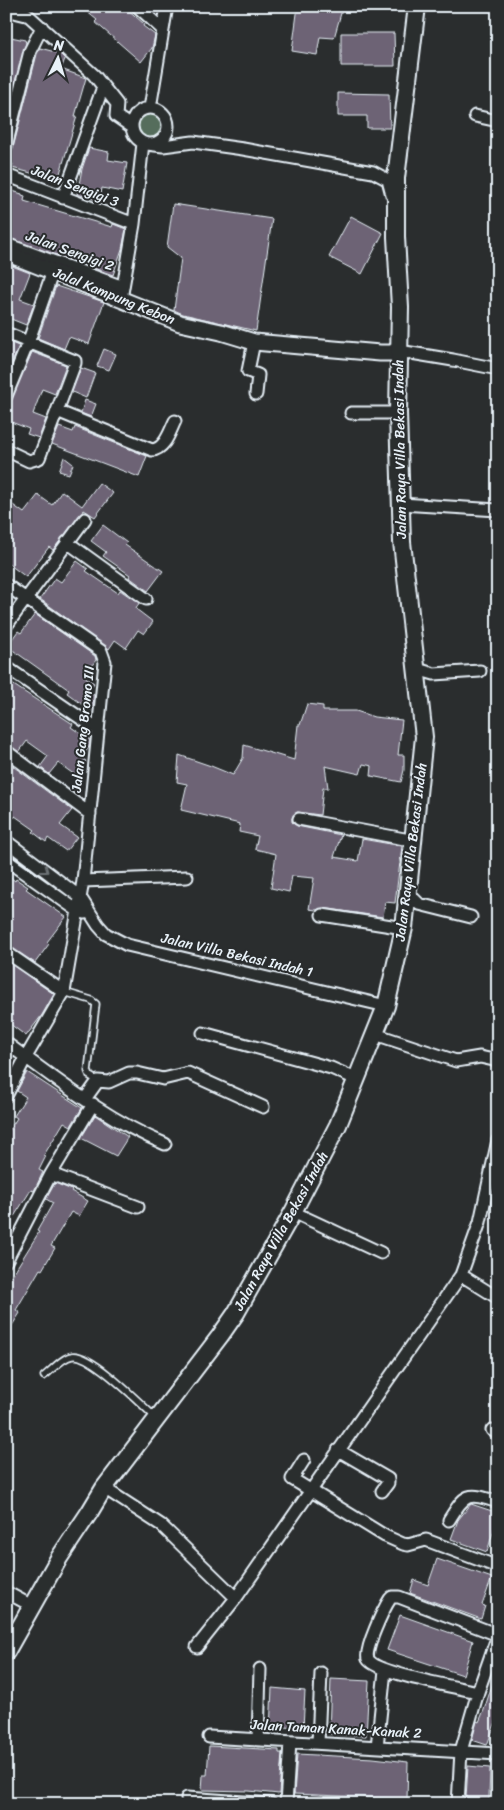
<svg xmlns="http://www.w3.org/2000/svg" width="504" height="1810" font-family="Sriracha,sans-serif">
	<rect width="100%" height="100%" fill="#2a2d2e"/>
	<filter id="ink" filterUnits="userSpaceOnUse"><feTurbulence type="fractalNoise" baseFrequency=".02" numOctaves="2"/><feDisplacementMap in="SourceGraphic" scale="10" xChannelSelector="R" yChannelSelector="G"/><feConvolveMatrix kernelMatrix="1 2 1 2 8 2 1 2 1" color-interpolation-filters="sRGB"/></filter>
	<g filter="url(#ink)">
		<path fill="#546d5b" stroke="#9eafaa" d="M132 126a18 18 0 1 1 36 0a18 18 0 1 1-36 0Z"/>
		<path fill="#6d6475" stroke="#e8f1f8" d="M 80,6 L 124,6 L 144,24 L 143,26 L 155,35 L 152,48 L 141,62 L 95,22 L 97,20 Z
			M 298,6 L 343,6 L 334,38 L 320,37 L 317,55 L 292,51 Z
			M 341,33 L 394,33 L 395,66 L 341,66 Z
			M 6,36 L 25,40 L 26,43 L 6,114 Z
			M 40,48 L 59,53 L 65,59 L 61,69 L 86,78 L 75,116 L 77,116 L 58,180 L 12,168 L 13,164 L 6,163 L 6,153 L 11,152 L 13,148 L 37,54 Z
			M 338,93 L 389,94 L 390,128 L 367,128 L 367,116 L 338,116 Z
			M 89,148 L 109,152 L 108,160 L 127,163 L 122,192 L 102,188 L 100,201 L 77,194 L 82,169 Z
			M 6,189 L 22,194 L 22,195 L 25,196 L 24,201 L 112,227 L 113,224 L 126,229 L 122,249 L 113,275 L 6,237 Z
			M 173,204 L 272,219 L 256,331 L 183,314 L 174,310 L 181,258 L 167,247 Z
			M 351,216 L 383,233 L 362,274 L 329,257 Z
			M 7,264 L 30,273 L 20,299 L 34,304 L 26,325 L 6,317 L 6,305 L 11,292 L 6,290 Z
			M 56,286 L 104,302 L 89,344 L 69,337 L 64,349 L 38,338 Z
			M 6,341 L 19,346 L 8,372 L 6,371 Z
			M 104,349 L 116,354 L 109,370 L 97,366 Z
			M 32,352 L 66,365 L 55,394 L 42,389 L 33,414 L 46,419 L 39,438 L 27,434 L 29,429 L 6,420 L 6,411 Z
			M 81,368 L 95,373 L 86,398 L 72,392 Z
			M 85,400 L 96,404 L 91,417 L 81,413 Z
			M 59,427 L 73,432 L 75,427 L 147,456 L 139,477 L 52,444 Z
			M 64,457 L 73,464 L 69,474 L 59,471 Z
			M 99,483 L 113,493 L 95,517 L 84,510 L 53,550 L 49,547 L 26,577 L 6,562 L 6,500 L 24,513 L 38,495 L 52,505 L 62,491 L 82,506 Z
			M 103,525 L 127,543 L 125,545 L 163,571 L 148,591 L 129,577 L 130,575 L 103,556 L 106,552 L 91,541 Z
			M 77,561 L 88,569 L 86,571 L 118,593 L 120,590 L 139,603 L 136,609 L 153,622 L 144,634 L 138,630 L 126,648 L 115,640 L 109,649 L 40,599 L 55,578 L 61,582 Z
			M 35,614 L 95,656 L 96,660 L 84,676 L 94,683 L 88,691 L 94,695 L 93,706 L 90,710 L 67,693 L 69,690 L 7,646 L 18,631 L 21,633 Z
			M 6,680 L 73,724 L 71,727 L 90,740 L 89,747 L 81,758 L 86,761 L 75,775 L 58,763 L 49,774 L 40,767 L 48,756 L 27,741 L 19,752 L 6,744 Z
			M 307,704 L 323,706 L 323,711 L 356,711 L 374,717 L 402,720 L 398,755 L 404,755 L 404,770 L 401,782 L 371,776 L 372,766 L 363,764 L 360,774 L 325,766 L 328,788 L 323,788 L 320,815 L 297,812 L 292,818 L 292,822 L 297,826 L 341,835 L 334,857 L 358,861 L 362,839 L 402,846 L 395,903 L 385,902 L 383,917 L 323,908 L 316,910 L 309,909 L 314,878 L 292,876 L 289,892 L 271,888 L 276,854 L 255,849 L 258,836 L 239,832 L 240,824 L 181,810 L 187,784 L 177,782 L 179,755 L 211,766 L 233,775 L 243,758 L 244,745 L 294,760 L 298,725 L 300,725 Z
			M 6,761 L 72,810 L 60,825 L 77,837 L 66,851 L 48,838 L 46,842 L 33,832 L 35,830 L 15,816 L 14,818 L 6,813 Z
			M 6,874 L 15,881 L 16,879 L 28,887 L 26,889 L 66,917 L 47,942 L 49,944 L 35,963 L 6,945 Z
			M 6,961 L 54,994 L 42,1015 L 26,1036 L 6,1021 Z
			M 27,1072 L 82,1108 L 71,1126 L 64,1122 L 44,1155 L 46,1156 L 39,1170 L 43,1172 L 34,1191 L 31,1190 L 6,1229 L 6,1135 L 17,1118 L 14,1116 L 26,1097 L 17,1091 Z
			M 95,1115 L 128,1137 L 116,1156 L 81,1138 Z
			M 55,1183 L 72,1190 L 71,1191 L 88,1201 L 79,1216 L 71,1212 L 51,1246 L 55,1248 L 42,1270 L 40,1269 L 16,1310 L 20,1313 L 6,1335 L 6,1274 L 11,1277 L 39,1232 L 37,1231 L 53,1203 L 46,1199 Z
			M 471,1504 L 498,1513 L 498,1527 L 495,1526 L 487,1552 L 451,1539 L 458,1520 Z
			M 437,1559 L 492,1578 L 482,1605 L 485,1606 L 481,1619 L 410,1593 L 414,1580 L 428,1585 Z
			M 400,1615 L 473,1641 L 463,1675 L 387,1650 Z
			M 495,1676 L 498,1677 L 498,1716 L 487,1745 L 472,1740 L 477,1721 L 479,1722 L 484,1710 Z
			M 331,1679 L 369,1681 L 366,1736 L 329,1734 Z
			M 272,1688 L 305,1691 L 303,1728 L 282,1727 L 282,1730 L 270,1730 Z
			M 209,1746 L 279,1750 L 279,1753 L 282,1753 L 279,1794 L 249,1791 L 202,1790 L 203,1775 L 207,1775 Z
			M 297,1754 L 373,1758 L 408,1762 L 407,1799 L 294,1794 Z
			M 468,1766 L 490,1768 L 489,1799 L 466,1798 Z"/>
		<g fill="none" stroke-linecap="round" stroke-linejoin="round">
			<g stroke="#e8f1f8" stroke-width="9">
				<path id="service" d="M 64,992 L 91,1000 L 96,1004 L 88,1071 L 90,1076 L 98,1081
					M 44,1376 C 52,1370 63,1357 72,1356 C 90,1352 141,1404 155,1417"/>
			</g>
			<g stroke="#e8f1f8" stroke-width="15">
				<path id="minor" d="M 18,6 L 94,75 L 117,104 L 116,116 L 132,127
					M 137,6 L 163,30
					M 6,10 L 26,15
					M132 126a18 18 0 1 1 36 0a18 18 0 1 1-36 0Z
					M 150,108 L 167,6
					M 475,116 L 498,121
					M 147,144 L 163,146 L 193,142 L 243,149 L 373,172 L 388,180 L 392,195
					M 6,146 L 30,51 L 42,27
					M 6,175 L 134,224
					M 63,198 L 103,87
					M 6,244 L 123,287
					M 121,299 L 134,224 L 143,143
					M 6,333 L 75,361 L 75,363 L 57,411
					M 254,342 L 248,371 L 258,375 L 256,394
					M 399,351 L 453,360 L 498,369
					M 6,396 L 28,343 L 53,271
					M 351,413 L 398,413
					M 6,450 L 29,461 L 39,458 L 57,411 L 152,450 C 165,449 170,431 175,421
					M 401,504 L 498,510
					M 67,542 L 146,599
					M 6,585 L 101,651 L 105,662 L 83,881 L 64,992 L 26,1057 L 6,1096
					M 6,626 L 85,519
					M 6,667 L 98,730
					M 417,669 L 434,674 L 480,671
					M 6,751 L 90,814
					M 299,819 L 415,841
					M 6,841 L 80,897 L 98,925 L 106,934 L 127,945 L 386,1006
					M 6,860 L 78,911 L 85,913
					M 83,881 L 187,877
					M 408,893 L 419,904 L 471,917
					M 322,915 L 404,928
					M 6,952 L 64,992
					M 203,1033 L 331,1068 L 356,1079
					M 375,1034 L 456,1061 L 480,1057 L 498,1061
					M 6,1043 C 56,1079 107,1120 165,1144
					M 85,1099 L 98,1081 L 109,1082 L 129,1073 L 137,1073 L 163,1079 L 188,1073 L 263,1107
					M 51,1174 L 138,1207
					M 293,1212 L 381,1253
					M 6,1261 L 51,1174 L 93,1104
					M 461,1275 L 498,1298
					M 492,1430 L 498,1434
					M 338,1450 L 388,1479 L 388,1483 L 382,1491
					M 304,1460 L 292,1479 L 385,1536 L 403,1544 L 408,1545 L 426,1540 L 498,1567
					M 104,1488 L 161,1525 L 236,1598
					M 449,1520 C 466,1493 467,1492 498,1502
					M 6,1592 L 32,1606
					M 197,1647 L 236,1598 L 461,1275 L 480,1222 L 498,1140
					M 209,1737 L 498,1754
					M 258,1740 L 260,1669
					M 318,1743 L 321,1673
					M 377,1747 L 385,1670
					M 187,1798 L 271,1804
					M 286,1804 L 290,1742
					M 458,1804 L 461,1751 L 478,1692 L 498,1635 L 399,1597 L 392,1597 L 390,1599 C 384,1608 364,1650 368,1659 C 375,1673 460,1688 478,1692"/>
			</g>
			<g stroke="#e8f1f8" stroke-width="19">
				<path id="tertiary" d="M 6,253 L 180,323 L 221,332 L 254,342 L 380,353 L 394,353 L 399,346"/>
			</g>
			<g stroke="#e8f1f8" stroke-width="20">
				<path id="secondary" d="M 6,1652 L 59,1558 L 89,1513 L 104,1488 L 220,1336 L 236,1313 L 293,1212 L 338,1125 L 386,1006 L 404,928 L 424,737 L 402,542 L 398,413 L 400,307 L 396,237 L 396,178 L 417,6"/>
			</g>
			<use href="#service" stroke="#2a2d2e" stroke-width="5.5"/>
			<use href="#minor" stroke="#2a2d2e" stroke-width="11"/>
			<use href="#tertiary" stroke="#2a2d2e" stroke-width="15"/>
			<use href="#secondary" stroke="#2a2d2e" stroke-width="16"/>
		</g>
		<defs><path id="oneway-chevron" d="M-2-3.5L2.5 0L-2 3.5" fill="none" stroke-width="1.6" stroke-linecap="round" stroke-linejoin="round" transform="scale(1.25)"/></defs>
		<use stroke="#6c7275" href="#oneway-chevron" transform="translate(45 870) rotate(37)"/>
	</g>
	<g text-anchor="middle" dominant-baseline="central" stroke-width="4" stroke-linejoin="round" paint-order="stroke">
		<g font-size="14" fill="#e8f1f8" stroke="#2a2d2e">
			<text transform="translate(75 186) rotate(21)">Jalan Sengigi 3</text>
			<text transform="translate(70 251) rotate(20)">Jalan Sengigi 2</text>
			<text transform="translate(114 296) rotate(22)">Jalal Kampung Kebon</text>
			<text transform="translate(400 449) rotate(-91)">Jalan Raya Villa Bekasi Indah</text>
			<text transform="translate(83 729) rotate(-84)">Jalan Gang Bromo III</text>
			<text transform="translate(411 852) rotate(-83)">Jalan Raya Villa Bekasi Indah</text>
			<text transform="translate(237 955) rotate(13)">Jalan Villa Bekasi Indah 1</text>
			<text transform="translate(281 1231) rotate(-61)">Jalan Raya Villa Bekasi Indah</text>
			<text transform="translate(336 1729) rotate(3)">Jalan Taman Kanak-Kanak 2</text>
		</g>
	</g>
	<rect width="504" height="1810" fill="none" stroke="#2a2d2e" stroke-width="25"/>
	<rect x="12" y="12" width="479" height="1785" fill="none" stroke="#e8f1f8" stroke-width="2" filter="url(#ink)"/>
	<g transform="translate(58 58) rotate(5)" stroke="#2a2d2e" stroke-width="4" paint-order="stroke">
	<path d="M0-4L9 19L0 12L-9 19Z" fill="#e8f1f8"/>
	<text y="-8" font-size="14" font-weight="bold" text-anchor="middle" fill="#e8f1f8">N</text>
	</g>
</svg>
